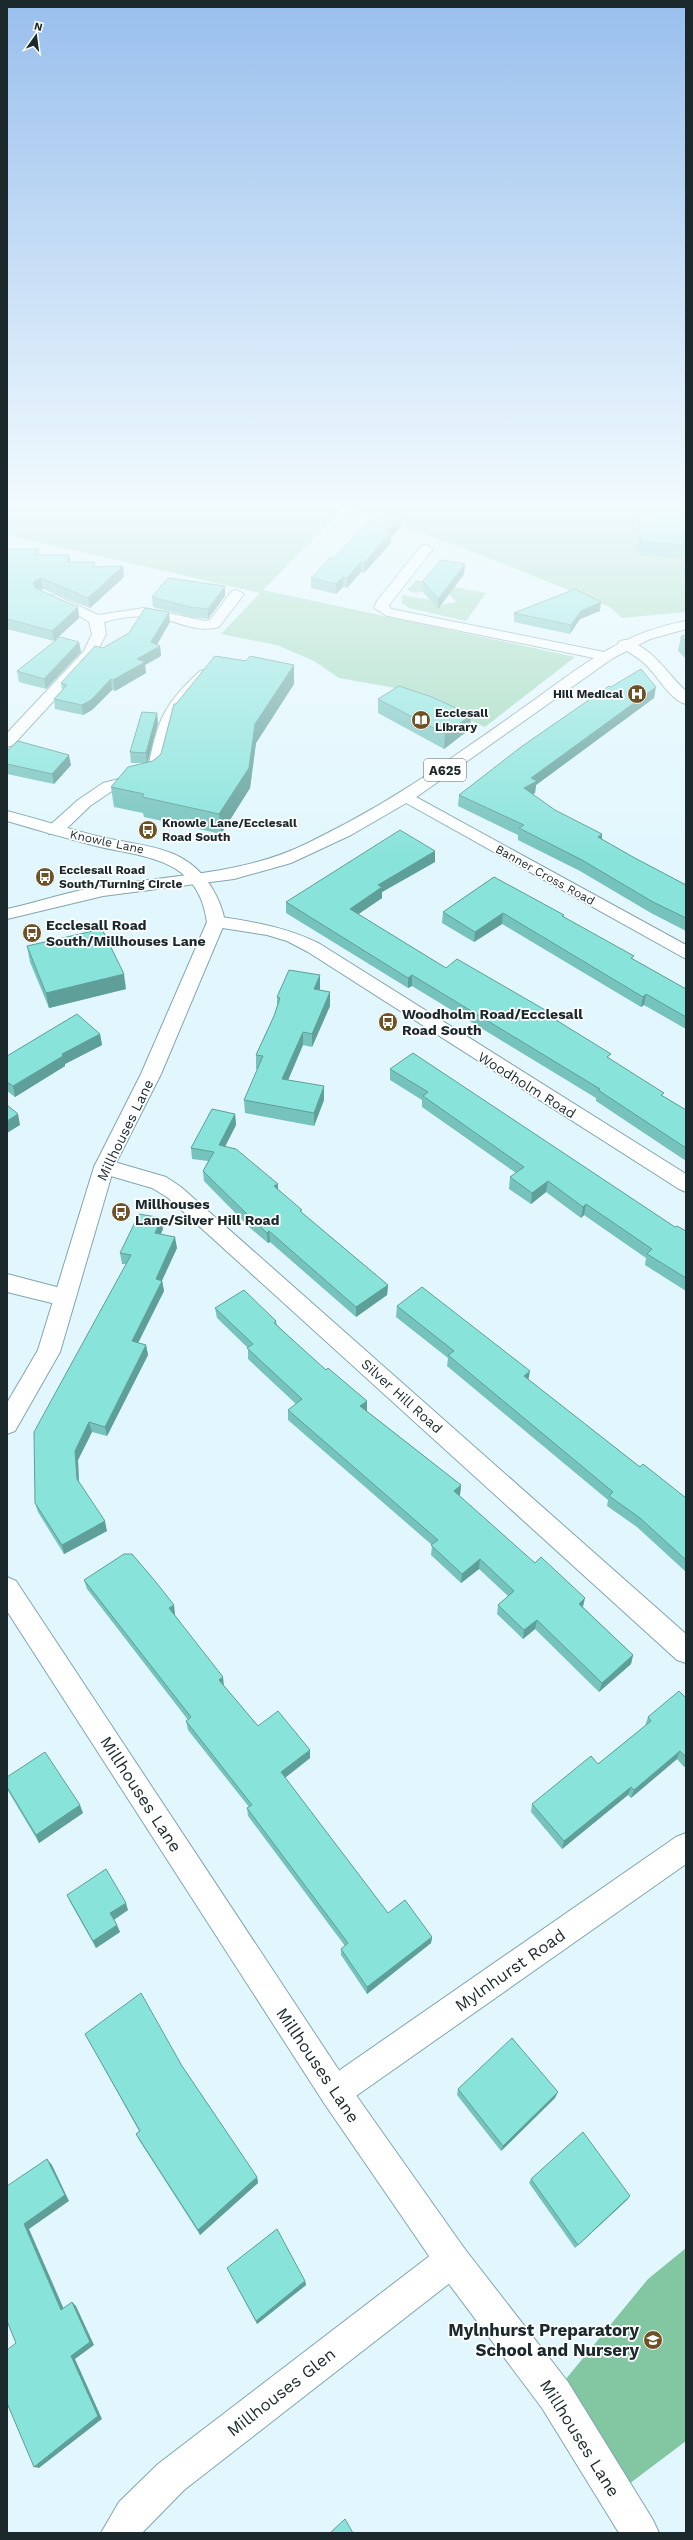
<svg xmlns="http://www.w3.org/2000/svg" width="693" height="2540" font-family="'Work Sans',sans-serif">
	<rect width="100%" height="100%" fill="#e1f7fd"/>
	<path fill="#9ed8b8" d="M 7,503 L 667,503 L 686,514 L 686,612 L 622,618 L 610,607 C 523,571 436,536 345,507 L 263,590 L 575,657 L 485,727 L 401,689 L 339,678 L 314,661 L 277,645 L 221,634 L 260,593 L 7,535 Z
		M 416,580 L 486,593 L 466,621 L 409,608 L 402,603 L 402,595 L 431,600 L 435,606 L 456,602 L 444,588 L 415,593 L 407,590 Z"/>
	<path fill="#82c7a2" d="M 686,2248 L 686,2441 L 621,2490 L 556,2391 L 648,2279 Z"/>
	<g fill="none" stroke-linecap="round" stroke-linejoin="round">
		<g stroke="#82a5af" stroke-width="2">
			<path id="minor" d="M 426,545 L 433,549 L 389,605 L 391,609 L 604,652 L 611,656 L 604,660 L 387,616 L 374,608 L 377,601 L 421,546 Z
				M 237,590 L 244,594 L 219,627 C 196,633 180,622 159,618 C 141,615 121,617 104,622 L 106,634 L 95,656 L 13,745 L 7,747 L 7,733 L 84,651 L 92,634 L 89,622 L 75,613 L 46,601 L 44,598 L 46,595 L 56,595 L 98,615 L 144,608 L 205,621 L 210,620 L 232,591 Z
				M 625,640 C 653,647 666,673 686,691 L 686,704 C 670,700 659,678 648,667 C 640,658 630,653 620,647 L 618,644 L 620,641 Z
				M 205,670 L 212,674 L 188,697 L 173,726 L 162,773 L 155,779 L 115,789 L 90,806 L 61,834 L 49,834 L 47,830 L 49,826 L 78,800 L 103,783 L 143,773 L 148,768 C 158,720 163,705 200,671 Z
				M 405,791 L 686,945 L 686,959 L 399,799 L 397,796 L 399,793 Z
				M 216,916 C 253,922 287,927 320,944 L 686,1174 L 686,1192 L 679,1189 L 308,952 L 287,941 L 267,935 L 210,926 L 207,922 L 210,918 Z
				M 104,1159 L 166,1177 L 181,1187 L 686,1634 L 686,1663 L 677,1660 L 167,1197 L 152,1188 L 97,1172 L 94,1167 L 97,1162 Z
				M 7,1274 L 72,1291 L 75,1297 L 72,1303 L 64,1306 L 7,1292 Z
				M 686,1833 L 686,1864 L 346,2103 L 335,2108 L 324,2103 L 319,2092 L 324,2081 L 676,1837 Z
				M 452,2243 L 464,2248 L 469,2260 L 464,2272 L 184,2490 L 142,2533 L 101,2533 L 119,2502 L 158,2464 L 440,2248 Z"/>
		</g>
		<g stroke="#82a5af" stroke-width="2">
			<path id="tertiary" d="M 7,811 C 38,819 69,829 101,837 C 145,847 186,845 212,888 C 218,898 223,910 225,922 L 161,1074 L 114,1167 L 60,1352 L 15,1431 L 7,1434 L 7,1403 L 38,1350 L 94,1167 L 141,1074 L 207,922 C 198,857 146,858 96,846 C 66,838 37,830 7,821 Z
				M 7,1577 L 16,1581 L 346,2081 L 464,2248 L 568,2382 L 653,2520 L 659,2533 L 619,2533 L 542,2408 L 440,2272 L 324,2103 L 7,1611 Z"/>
		</g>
		<g stroke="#82a5af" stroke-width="2">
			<path id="primary" d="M 686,621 L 686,629 L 650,639 L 613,658 L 415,798 L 351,835 L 291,863 L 234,879 L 103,896 L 7,919 L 7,909 C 39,902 70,891 102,886 C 173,875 243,875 308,843 C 361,817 412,787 460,752 C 486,734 512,716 537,698 C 586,662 625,632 686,621 Z"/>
		</g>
		<use href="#minor" fill="#fff" fill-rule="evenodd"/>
		<use href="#tertiary" fill="#fff" fill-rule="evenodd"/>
		<use href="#primary" fill="#fff" fill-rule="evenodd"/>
	</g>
	<path fill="#75c3bc" d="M 686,503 L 686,555 L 682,554 L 681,558 L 639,555 L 639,550 L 636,549 L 640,514 L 652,515 Z
		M 402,516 L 402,525 L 391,537 L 391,543 L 364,573 L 361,572 L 347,588 L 343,587 L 336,594 L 311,588 L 311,578 L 333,559 Z
		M 7,549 L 38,549 L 39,555 L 70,562 L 95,567 L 124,577 L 90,608 L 43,589 L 39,590 L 78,607 L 79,618 L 54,641 L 7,629 Z
		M 464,574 L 438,609 L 422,591 L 423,581 Z
		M 225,586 L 225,596 L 208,619 L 191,617 L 153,607 L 152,597 Z
		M 600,611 L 580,619 L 570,634 L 514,622 L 514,613 Z
		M 170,622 L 156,645 L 160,646 L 161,656 L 145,665 L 146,673 L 115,691 L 112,690 L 92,710 L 83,715 L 55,709 L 54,699 L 62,690 L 61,683 L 103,648 Z
		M 686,635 L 686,659 L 678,651 L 681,636 Z
		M 79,642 L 81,652 L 46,689 L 19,682 L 17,671 Z
		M 294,684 L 256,743 L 250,788 L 221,834 L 144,817 L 143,813 L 114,807 L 111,787 L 143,763 L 131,763 L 130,752 L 158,723 L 148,762 L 153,761 L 161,754 L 176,704 Z
		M 611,687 L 654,698 L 536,785 L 535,793 L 533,794 L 555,810 L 602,834 L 602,839 L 633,857 L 686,885 L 686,931 L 651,913 L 580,871 L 518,840 L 518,835 L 458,806 L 459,795 Z
		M 378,699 L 471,715 L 470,729 L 444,749 L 378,713 Z
		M 7,751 L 71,765 L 54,784 L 7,774 Z
		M 435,862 L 382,892 L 382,898 L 358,914 L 446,968 L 559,1018 L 558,1022 L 663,1096 L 686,1110 L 686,1161 L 596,1101 L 596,1098 L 412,986 L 408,988 L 286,913 L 286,902 Z
		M 494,877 L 564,917 L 633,959 L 686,989 L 686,1029 L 644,1005 L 641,1007 L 502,924 L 474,942 L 442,923 L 443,912 Z
		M 27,946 L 126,989 L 49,1008 L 30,962 Z
		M 320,975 L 320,989 L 319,990 L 330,992 L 330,1006 L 312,1047 L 303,1045 L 288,1080 L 324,1100 L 314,1126 L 245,1113 L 244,1100 L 258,1069 L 256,1069 L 256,1055 L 274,1016 L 277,1006 L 277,997 Z
		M 100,1034 L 102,1045 L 65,1064 L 65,1066 L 15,1097 L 7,1091 L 7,1056 Z
		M 390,1069 L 675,1227 L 686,1231 L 686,1291 L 645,1265 L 646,1258 L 584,1215 L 581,1218 L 546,1192 L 531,1204 L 509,1189 L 510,1177 L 516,1173 L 422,1107 L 422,1100 L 390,1080 Z
		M 235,1114 L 236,1125 L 225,1147 L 278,1184 L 278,1190 L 302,1213 L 388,1285 L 387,1295 L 356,1317 L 270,1242 L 268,1243 L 250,1228 L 204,1181 L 203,1171 L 208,1161 L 192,1159 L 191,1148 Z
		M 163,1229 L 161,1234 L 177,1248 L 162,1280 L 164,1291 L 138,1343 L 146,1345 L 148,1355 L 107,1436 L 92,1432 L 78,1460 L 79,1482 L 107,1531 L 64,1554 L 38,1512 L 35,1503 L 126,1264 L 122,1264 L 120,1253 Z
		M 397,1306 L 529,1380 L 640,1467 L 686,1498 L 686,1572 L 637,1527 L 607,1506 L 608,1500 L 447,1366 L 448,1358 L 396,1317 Z
		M 215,1308 L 276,1321 L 277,1325 L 367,1411 L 461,1485 L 460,1495 L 459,1496 L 583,1607 L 633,1655 L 631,1664 L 599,1692 L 535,1629 L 523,1639 L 497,1614 L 498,1605 L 508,1596 L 479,1569 L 461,1583 L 431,1555 L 432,1545 L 288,1420 L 288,1410 L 296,1404 L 248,1359 L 248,1348 L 217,1318 Z
		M 84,1580 L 175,1614 L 175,1615 L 224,1686 L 258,1726 L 310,1758 L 285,1778 L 388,1913 L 432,1937 L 431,1943 L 367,1994 L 341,1955 L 341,1949 L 345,1946 L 248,1816 L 247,1808 L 249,1807 L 188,1730 L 186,1721 L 188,1720 L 87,1589 Z
		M 686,1698 L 686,1766 L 684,1767 L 677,1759 L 631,1798 L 628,1795 L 562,1849 L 531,1812 L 532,1804 L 598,1764 L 645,1726 L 648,1717 Z
		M 7,1777 L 83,1813 L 39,1843 L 7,1789 Z
		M 67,1895 L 128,1910 L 114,1920 L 120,1932 L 96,1948 L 70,1902 Z
		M 85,2034 L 182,2066 L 257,2177 L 258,2183 L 200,2235 L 139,2140 L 136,2134 L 139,2131 Z
		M 458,2089 L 555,2098 L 501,2151 L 457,2095 Z
		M 531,2179 L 630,2196 L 627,2200 L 575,2248 L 529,2183 Z
		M 227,2268 L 305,2281 L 306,2285 L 257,2324 Z"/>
	<path fill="#5f9f99" d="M 402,516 L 402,525 L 391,537 L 391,543 L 364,573 L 364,563 L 387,532 Z
		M 69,555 L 71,565 L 68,562 Z
		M 361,562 L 361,572 L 347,588 L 347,578 Z
		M 465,564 L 464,574 L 438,609 L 438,599 Z
		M 123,566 L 124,577 L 90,608 L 88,598 Z
		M 343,577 L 343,587 L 336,594 L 336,584 Z
		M 41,578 L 43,589 L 34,593 L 33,582 Z
		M 225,586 L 225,596 L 208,619 L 208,609 Z
		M 601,602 L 600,611 L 580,619 L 570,634 L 571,625 L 581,611 Z
		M 78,607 L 79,618 L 54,641 L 52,631 Z
		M 169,612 L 170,622 L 154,650 L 160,646 L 161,656 L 145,665 L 146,673 L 115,691 L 113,680 L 137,659 L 151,642 Z
		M 79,642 L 81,652 L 46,689 L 44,679 Z
		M 294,665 L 294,684 L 256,743 L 250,788 L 221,834 L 219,814 L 255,724 Z
		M 111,679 L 112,690 L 92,710 L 83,715 L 82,705 Z
		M 656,687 L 654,698 L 536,785 L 535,793 L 523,800 L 524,788 L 531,778 Z
		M 157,713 L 158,723 L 147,764 L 146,753 Z
		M 471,715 L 470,729 L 444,749 L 445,734 Z
		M 69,755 L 71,765 L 54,784 L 52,774 Z
		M 602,834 L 601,846 L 598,837 Z
		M 435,851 L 435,862 L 382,892 L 382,898 L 350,920 L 350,909 L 378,885 Z
		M 503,913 L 502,924 L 474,942 L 475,932 Z
		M 124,974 L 126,989 L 49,1008 L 46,993 Z
		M 320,975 L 320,989 L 314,1003 L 314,989 Z
		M 412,975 L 412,986 L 408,988 L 408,978 Z
		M 330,992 L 330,1006 L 312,1047 L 312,1034 Z
		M 646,994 L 644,1005 L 641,1007 L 643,997 Z
		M 303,1032 L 303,1045 L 283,1092 L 282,1079 Z
		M 100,1034 L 102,1045 L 65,1064 L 65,1066 L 15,1097 L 13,1086 L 62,1054 Z
		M 324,1086 L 324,1100 L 314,1126 L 314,1113 Z
		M 18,1114 L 20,1125 L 7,1133 L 7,1121 Z
		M 235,1114 L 236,1125 L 220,1156 L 219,1145 Z
		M 548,1181 L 546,1192 L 531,1204 L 532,1193 Z
		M 278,1184 L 278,1194 L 274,1186 Z
		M 586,1204 L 584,1215 L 581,1218 L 583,1207 Z
		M 162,1218 L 163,1229 L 156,1243 L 155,1233 Z
		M 269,1231 L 270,1242 L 268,1243 L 267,1233 Z
		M 175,1237 L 177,1248 L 160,1285 L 162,1281 L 164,1291 L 134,1351 L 132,1341 L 156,1279 Z
		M 388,1285 L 387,1295 L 356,1317 L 356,1307 Z
		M 146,1345 L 148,1355 L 107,1436 L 105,1427 Z
		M 530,1371 L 528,1382 L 524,1376 Z
		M 367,1401 L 367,1411 L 360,1416 L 360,1406 Z
		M 89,1422 L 92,1432 L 78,1460 L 79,1488 L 77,1479 L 75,1451 Z
		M 461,1485 L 460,1495 L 453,1501 L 454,1491 Z
		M 105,1521 L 107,1531 L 64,1554 L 62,1545 Z
		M 480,1559 L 479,1569 L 461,1583 L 462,1574 Z
		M 585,1598 L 583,1607 L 579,1604 Z
		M 174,1605 L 175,1614 L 171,1617 L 169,1608 Z
		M 537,1620 L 535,1629 L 523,1639 L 524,1630 Z
		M 633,1655 L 631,1664 L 599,1692 L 602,1683 Z
		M 223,1677 L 224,1686 L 219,1680 Z
		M 310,1750 L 310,1758 L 282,1780 L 281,1772 Z
		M 680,1751 L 677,1759 L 631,1798 L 634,1790 Z
		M 631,1787 L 628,1795 L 562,1849 L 564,1841 Z
		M 80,1805 L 83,1813 L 39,1843 L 36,1835 Z
		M 126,1903 L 128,1910 L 113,1920 L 110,1913 Z
		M 117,1925 L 120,1932 L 96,1948 L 93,1941 Z
		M 432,1937 L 431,1943 L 367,1994 L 367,1987 Z
		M 558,2092 L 555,2098 L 501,2151 L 503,2146 Z
		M 47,2159 L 52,2165 L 69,2201 L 29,2229 L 66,2314 L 61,2310 L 24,2224 Z
		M 257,2177 L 258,2183 L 200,2235 L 198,2230 Z
		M 630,2196 L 627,2200 L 575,2248 L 578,2245 Z
		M 305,2281 L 306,2285 L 257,2324 L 256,2321 Z
		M 72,2302 L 76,2306 L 94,2345 L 75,2359 L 102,2419 L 39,2468 L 34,2467 L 71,2356 Z"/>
	<path fill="#88e3db" stroke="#5f9f99" d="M 660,503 L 686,503 L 686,542 L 684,541 L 684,545 L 641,542 L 641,537 L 638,537 L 640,514 L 652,515 Z
		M 380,509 L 402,516 L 387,532 L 391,533 L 364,563 L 361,562 L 347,578 L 343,577 L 336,584 L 311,578 L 330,558 L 333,559 Z
		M 7,549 L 38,549 L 37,555 L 69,555 L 68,562 L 95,562 L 93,567 L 123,566 L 88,598 L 41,578 L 33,582 L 35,588 L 78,607 L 52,631 L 7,619 Z
		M 441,560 L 465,564 L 438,599 L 423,581 Z
		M 168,578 L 225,586 L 208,609 L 190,607 L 152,597 Z
		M 575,589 L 601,602 L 581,611 L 571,625 L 514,613 Z
		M 145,608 L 169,612 L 151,642 L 160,646 L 137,659 L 145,662 L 113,680 L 111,679 L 91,700 L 82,705 L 54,699 L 67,685 L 61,683 L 95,646 L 103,648 L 129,633 Z
		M 686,635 L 686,641 L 681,636 Z
		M 60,637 L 79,642 L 44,679 L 17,671 Z
		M 215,656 L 246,661 L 250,656 L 294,665 L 255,724 L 249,768 L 219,814 L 142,797 L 144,794 L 111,787 L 128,767 L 153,761 L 161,754 L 174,704 L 176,704 Z
		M 641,669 L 656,687 L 531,778 L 537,781 L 524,788 L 555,810 L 602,834 L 598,837 L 633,857 L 686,885 L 686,918 L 653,902 L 582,860 L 519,828 L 524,825 L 459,795 L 521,747 L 609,686 L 611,687 Z
		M 399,686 L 432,697 L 471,715 L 445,734 L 378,699 Z
		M 142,712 L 157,713 L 146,753 L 130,752 Z
		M 18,741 L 69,755 L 52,774 L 7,764 L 7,751 Z
		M 400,830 L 435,851 L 378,885 L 382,887 L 350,909 L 446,968 L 457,959 L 559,1018 L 556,1020 L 611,1054 L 607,1057 L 664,1093 L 661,1095 L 686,1110 L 686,1148 L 598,1090 L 600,1089 L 412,975 L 408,978 L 286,902 Z
		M 494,877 L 564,915 L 562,916 L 634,956 L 631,958 L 686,989 L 686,1017 L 646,994 L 643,997 L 503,913 L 475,932 L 443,912 Z
		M 102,929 L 124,974 L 46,993 L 27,946 Z
		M 289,970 L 320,975 L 314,989 L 330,992 L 312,1034 L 303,1032 L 282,1079 L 324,1086 L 314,1113 L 244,1100 L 263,1056 L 256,1055 L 274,1016 L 280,998 L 277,997 Z
		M 77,1014 L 100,1034 L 62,1054 L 63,1056 L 13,1086 L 7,1082 L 7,1056 Z
		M 413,1053 L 675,1227 L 677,1226 L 686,1231 L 686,1278 L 647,1254 L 652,1249 L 586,1204 L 583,1207 L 548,1181 L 532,1193 L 510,1177 L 524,1167 L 423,1096 L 428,1092 L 390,1069 Z
		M 7,1105 L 18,1114 L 7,1121 Z
		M 212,1109 L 235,1114 L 219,1145 L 236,1149 L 278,1184 L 274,1186 L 302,1210 L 300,1211 L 388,1285 L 356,1307 L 269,1231 L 267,1233 L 250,1217 L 203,1171 L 214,1152 L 191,1148 Z
		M 139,1214 L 162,1218 L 155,1233 L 175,1237 L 156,1279 L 162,1281 L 132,1341 L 146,1345 L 105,1427 L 89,1422 L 75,1451 L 77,1479 L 105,1521 L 62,1545 L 35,1503 L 34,1432 L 131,1255 L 120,1253 Z
		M 422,1287 L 530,1371 L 524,1376 L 640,1467 L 643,1464 L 686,1498 L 686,1560 L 640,1518 L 609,1496 L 613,1492 L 448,1355 L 454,1351 L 397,1306 Z
		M 244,1290 L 276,1321 L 274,1323 L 326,1370 L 328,1368 L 367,1401 L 360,1406 L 461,1485 L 454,1491 L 535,1563 L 541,1557 L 585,1598 L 579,1604 L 633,1655 L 602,1683 L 537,1620 L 524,1630 L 498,1605 L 514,1591 L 480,1559 L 462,1574 L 431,1545 L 438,1540 L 288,1410 L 302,1399 L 247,1348 L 253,1344 L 215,1308 Z
		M 124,1554 L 132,1554 L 155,1581 L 174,1605 L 169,1608 L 223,1677 L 219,1680 L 258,1726 L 278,1711 L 310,1750 L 281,1772 L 388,1913 L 405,1900 L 432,1937 L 367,1987 L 341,1949 L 348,1943 L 247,1808 L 252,1805 L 186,1721 L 191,1717 L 84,1580 Z
		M 679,1691 L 686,1698 L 686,1757 L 680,1751 L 634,1790 L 631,1787 L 564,1841 L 532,1804 L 591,1756 L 598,1764 L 651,1721 L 648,1717 Z
		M 45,1752 L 80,1805 L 36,1835 L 7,1787 L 7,1777 Z
		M 106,1869 L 126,1903 L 110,1913 L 117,1925 L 93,1941 L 67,1895 Z
		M 141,1993 L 182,2066 L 257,2177 L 198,2230 L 136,2134 L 140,2131 L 85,2034 Z
		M 512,2038 L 558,2092 L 503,2146 L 458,2089 Z
		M 583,2132 L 630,2196 L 578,2245 L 531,2179 Z
		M 47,2159 L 65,2195 L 24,2224 L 61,2310 L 72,2302 L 90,2342 L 71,2356 L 98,2416 L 34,2467 L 7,2403 L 7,2350 L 16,2343 L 7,2321 L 7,2186 Z
		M 277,2229 L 305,2281 L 256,2321 L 227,2268 Z
		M 345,2519 L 353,2533 L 330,2533 Z"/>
	<linearGradient id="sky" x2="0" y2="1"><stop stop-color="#99bfed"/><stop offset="0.59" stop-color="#f2fbfe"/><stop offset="1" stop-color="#f2fbfe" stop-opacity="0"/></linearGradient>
	<rect width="693" height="859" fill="url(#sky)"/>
	<defs>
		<g id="hospital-disc" transform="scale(1)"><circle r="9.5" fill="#6e5225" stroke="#fff"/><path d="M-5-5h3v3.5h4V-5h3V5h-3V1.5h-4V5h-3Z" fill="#fff"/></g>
		<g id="library-disc" transform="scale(1)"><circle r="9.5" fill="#6e5225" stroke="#fff"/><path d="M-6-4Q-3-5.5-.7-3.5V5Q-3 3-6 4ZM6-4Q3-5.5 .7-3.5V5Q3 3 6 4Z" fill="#fff"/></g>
		<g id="bus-disc" transform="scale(1)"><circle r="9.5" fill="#6e5225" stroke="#fff"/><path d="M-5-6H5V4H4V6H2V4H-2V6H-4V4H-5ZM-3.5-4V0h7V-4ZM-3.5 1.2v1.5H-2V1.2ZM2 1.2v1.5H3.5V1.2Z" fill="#fff"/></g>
		<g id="school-disc" transform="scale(1)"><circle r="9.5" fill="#6e5225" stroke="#fff"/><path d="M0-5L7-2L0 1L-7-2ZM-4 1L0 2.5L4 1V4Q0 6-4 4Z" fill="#fff"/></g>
	</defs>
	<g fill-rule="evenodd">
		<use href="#hospital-disc" x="637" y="694"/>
		<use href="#library-disc" x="421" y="720"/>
		<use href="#bus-disc" x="148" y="830"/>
		<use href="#bus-disc" x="45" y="877"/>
		<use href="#bus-disc" x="32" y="933"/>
		<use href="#bus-disc" x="388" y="1022"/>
		<use href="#bus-disc" x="121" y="1212"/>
		<use href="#school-disc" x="653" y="2340"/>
	</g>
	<g text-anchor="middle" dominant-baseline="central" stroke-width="3.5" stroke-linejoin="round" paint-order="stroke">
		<g font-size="12" font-weight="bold" fill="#1b292d" stroke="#fff" text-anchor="start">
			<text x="623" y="694" text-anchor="end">Hill Medical</text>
			<text x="435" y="713">Ecclesall<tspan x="435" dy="14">Library</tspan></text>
			<text x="162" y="823">Knowle Lane/Ecclesall<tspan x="162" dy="14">Road South</tspan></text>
			<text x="59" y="870">Ecclesall Road<tspan x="59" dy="14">South/Turning Circle</tspan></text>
		</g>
		<g font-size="12" fill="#1b292d" stroke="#fff">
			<text transform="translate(107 842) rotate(12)">Knowle Lane</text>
			<text transform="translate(545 875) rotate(29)">Banner Cross Road</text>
		</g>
		<rect fill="#fff" stroke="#5f696c" stroke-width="1" x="424" y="759" width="42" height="22" rx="3"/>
		<g font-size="13" font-weight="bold" fill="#1b292d">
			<text x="445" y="770">A625</text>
		</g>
		<g font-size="14" font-weight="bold" fill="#1b292d" stroke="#fff" text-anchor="start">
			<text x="46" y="925">Ecclesall Road<tspan x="46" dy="16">South/Millhouses Lane</tspan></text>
			<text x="402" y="1014">Woodholm Road/Ecclesall<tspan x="402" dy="16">Road South</tspan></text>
			<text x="135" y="1204">Millhouses<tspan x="135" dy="16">Lane/Silver Hill Road</tspan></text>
		</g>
		<g font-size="14" fill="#1b292d" stroke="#fff">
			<text transform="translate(527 1085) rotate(32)">Woodholm Road</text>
			<text transform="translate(125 1130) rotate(-64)">Millhouses Lane</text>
			<text transform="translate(402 1396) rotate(42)">Silver Hill Road</text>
		</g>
		<g font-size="17" fill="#1b292d" stroke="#fff">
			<text transform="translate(141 1794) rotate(57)">Millhouses Lane</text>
			<text transform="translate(510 1970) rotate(-35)">Mylnhurst Road</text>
			<text transform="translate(318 2065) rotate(56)">Millhouses Lane</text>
			<text transform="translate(281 2392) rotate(-38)">Millhouses Glen</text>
			<text transform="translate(580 2438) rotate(58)">Millhouses Lane</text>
		</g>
		<g font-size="17" font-weight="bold" fill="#1b292d" stroke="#fff" text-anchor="end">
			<text x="639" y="2330">Mylnhurst Preparatory<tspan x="639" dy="20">School and Nursery</tspan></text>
		</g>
	</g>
	<rect width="693" height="2540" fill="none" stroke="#1b292d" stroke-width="16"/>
	<g transform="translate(36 36) rotate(14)" stroke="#ffffff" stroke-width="3" paint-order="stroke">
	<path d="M0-3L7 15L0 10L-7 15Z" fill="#1b292d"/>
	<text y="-6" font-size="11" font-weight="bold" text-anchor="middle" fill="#1b292d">N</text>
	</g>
</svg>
